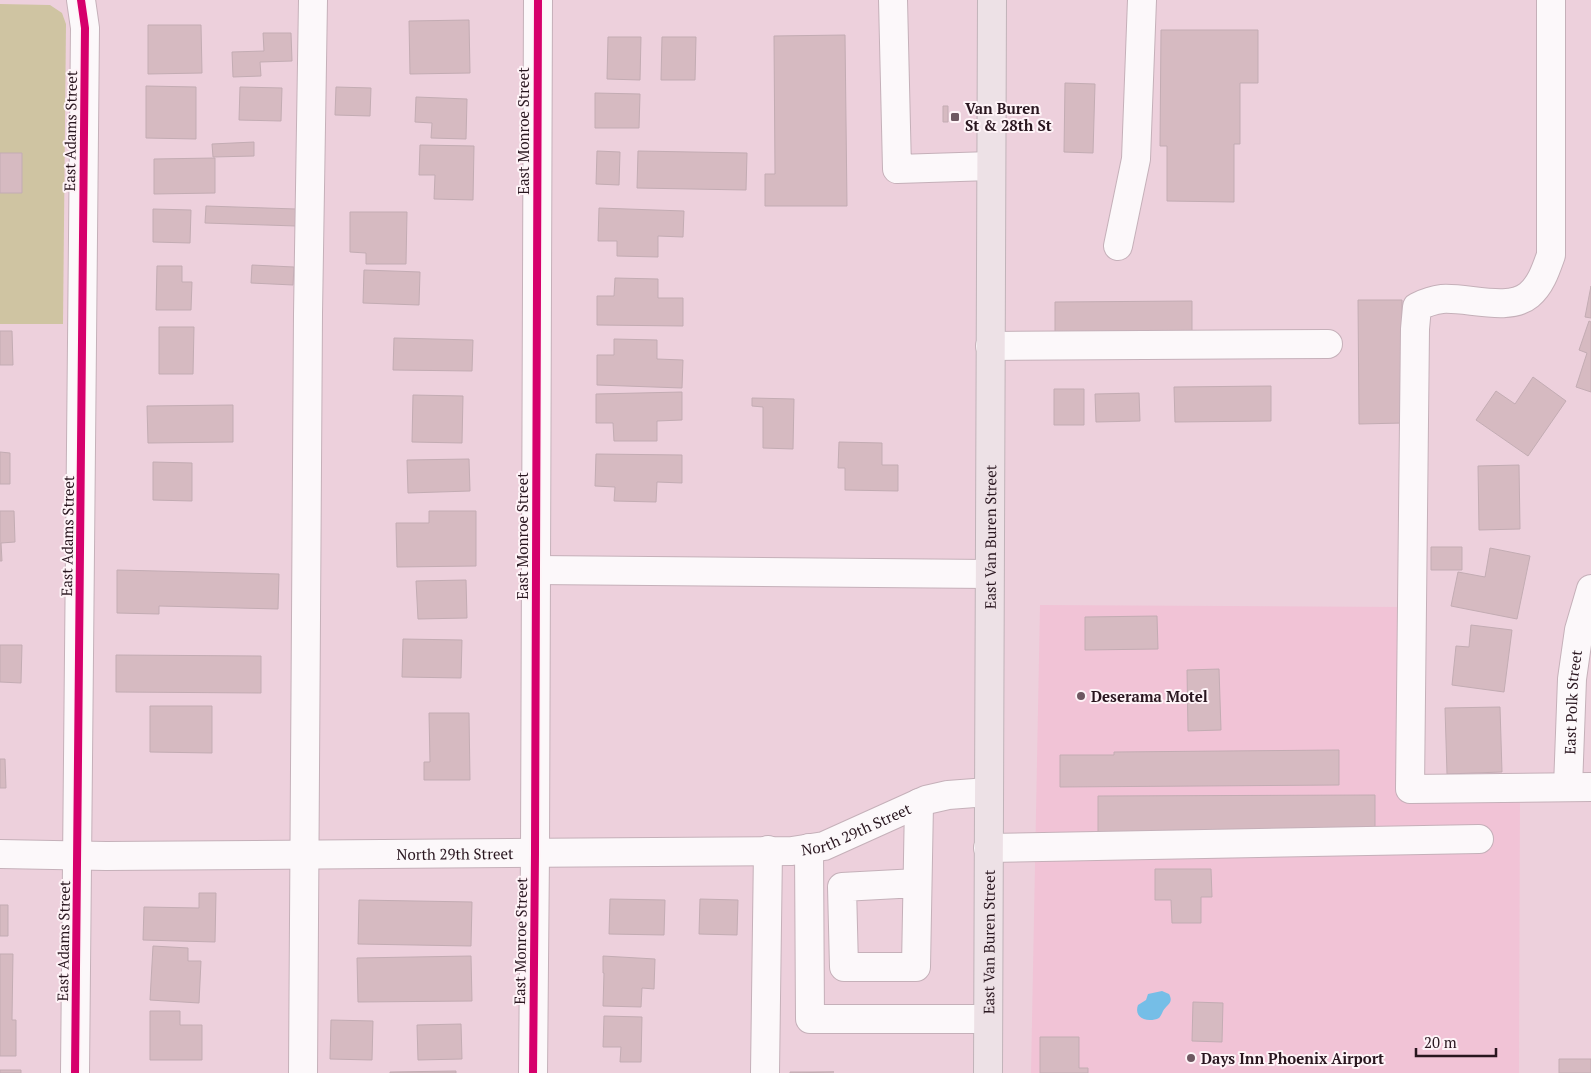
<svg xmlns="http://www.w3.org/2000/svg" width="1591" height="1073" font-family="'PT Serif',serif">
	<rect width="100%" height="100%" fill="#edd0dc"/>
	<path fill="#f1c3d6" d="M 1040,605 L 1401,607 L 1401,794 L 1520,792 L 1519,1073 L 1031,1073 Z"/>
	<path fill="#cfc4a2" d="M 0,4 L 50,5 L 62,13 L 66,24 L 63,324 L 0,324 Z"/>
	<path fill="#75bee7" d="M 1162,991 L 1169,994 C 1174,1003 1167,1004 1163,1011 C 1162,1013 1161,1016 1159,1018 C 1149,1023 1133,1019 1138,1005 L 1146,1000 L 1148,994 Z"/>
	<path fill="#d6bac1" stroke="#c3acb3" d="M 469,20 L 470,73 L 410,74 L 409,21 Z
		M 148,25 L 201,25 L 202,73 L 148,74 Z
		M 1161,30 L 1258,30 L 1258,83 L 1240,83 L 1240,144 L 1234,144 L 1234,202 L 1167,201 L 1167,146 L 1160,146 Z
		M 263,33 L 291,33 L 292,61 L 260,62 L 261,76 L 233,77 L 232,52 L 264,51 Z
		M 845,35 L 847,206 L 765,206 L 765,174 L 775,174 L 774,36 Z
		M 608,37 L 641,37 L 640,80 L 607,79 Z
		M 662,37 L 696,37 L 695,80 L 661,80 Z
		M 1065,83 L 1095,84 L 1093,153 L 1064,152 Z
		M 146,86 L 196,87 L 196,139 L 146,138 Z
		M 240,87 L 282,88 L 281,121 L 239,120 Z
		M 336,87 L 371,88 L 370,116 L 335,115 Z
		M 595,93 L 640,94 L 639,128 L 595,128 Z
		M 416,97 L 467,99 L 466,139 L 431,138 L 432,123 L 415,122 Z
		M 943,106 L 948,106 L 948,122 L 943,122 Z
		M 254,142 L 254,156 L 213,157 L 212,144 Z
		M 420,145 L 474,146 L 473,200 L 434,199 L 435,175 L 419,175 Z
		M 597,151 L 620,152 L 619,185 L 596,184 Z
		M 638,151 L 747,153 L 746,190 L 637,188 Z
		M 0,153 L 22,153 L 22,193 L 0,193 Z
		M 215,158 L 215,193 L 154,194 L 154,159 Z
		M 206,206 L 296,209 L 296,226 L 205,223 Z
		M 599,208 L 684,211 L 683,237 L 658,236 L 658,257 L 617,256 L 617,241 L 598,241 Z
		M 153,209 L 191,210 L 190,243 L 153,242 Z
		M 350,212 L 407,212 L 406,264 L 366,264 L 366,253 L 350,252 Z
		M 252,265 L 294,267 L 293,285 L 251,283 Z
		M 157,266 L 182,266 L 182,282 L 192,282 L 191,310 L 156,310 Z
		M 364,270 L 420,272 L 419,305 L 363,303 Z
		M 615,278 L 658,279 L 658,298 L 683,298 L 683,326 L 597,325 L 597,296 L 614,296 Z
		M 1591,286 L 1591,318 L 1585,317 Z
		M 1358,300 L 1402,300 L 1403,423 L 1359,424 Z
		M 1192,301 L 1192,331 L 1055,333 L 1055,302 Z
		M 1589,321 L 1591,322 L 1591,392 L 1576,387 L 1587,353 L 1579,350 Z
		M 159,327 L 194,327 L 193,374 L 159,374 Z
		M 0,331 L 12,331 L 13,365 L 0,365 Z
		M 394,338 L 473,340 L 472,371 L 393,370 Z
		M 614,339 L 657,340 L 657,359 L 683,360 L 682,388 L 597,385 L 597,355 L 614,355 Z
		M 1533,377 L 1566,401 L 1528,456 L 1476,420 L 1496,391 L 1515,404 Z
		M 1271,386 L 1271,421 L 1175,422 L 1174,387 Z
		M 1054,389 L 1084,389 L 1084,425 L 1054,425 Z
		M 682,392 L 682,420 L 657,421 L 657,441 L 614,441 L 613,423 L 596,423 L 596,394 Z
		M 1139,393 L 1140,421 L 1096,422 L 1095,394 Z
		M 413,395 L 463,396 L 462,443 L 412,442 Z
		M 752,398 L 794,399 L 793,449 L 763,448 L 763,407 L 752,406 Z
		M 233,405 L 233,442 L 148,443 L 147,406 Z
		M 839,442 L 882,443 L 882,465 L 898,465 L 898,491 L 845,490 L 845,468 L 838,468 Z
		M 0,452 L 10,453 L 10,484 L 0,484 Z
		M 596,454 L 682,455 L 682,483 L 657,482 L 656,502 L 614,501 L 615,487 L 595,486 Z
		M 469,459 L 470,491 L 408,493 L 407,460 Z
		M 153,462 L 192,463 L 192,501 L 153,500 Z
		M 1519,465 L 1520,529 L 1479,530 L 1478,466 Z
		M 0,511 L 14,511 L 15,542 L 1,543 L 2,561 L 0,561 Z
		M 429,511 L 476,511 L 476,566 L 397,567 L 396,523 L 429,523 Z
		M 1431,547 L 1462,547 L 1462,570 L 1431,570 Z
		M 1490,548 L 1530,556 L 1517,619 L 1451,606 L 1458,572 L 1485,577 Z
		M 117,570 L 279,574 L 278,609 L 159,606 L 159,614 L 117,613 Z
		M 466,580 L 467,618 L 418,619 L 416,581 Z
		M 1157,616 L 1158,649 L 1085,650 L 1085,617 Z
		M 1471,625 L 1512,630 L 1504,692 L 1452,685 L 1456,646 L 1469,647 Z
		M 403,639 L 462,640 L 461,678 L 402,677 Z
		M 0,645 L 22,645 L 21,683 L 0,682 Z
		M 116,655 L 261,656 L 261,693 L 116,692 Z
		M 1219,669 L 1221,730 L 1188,731 L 1187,670 Z
		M 150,706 L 212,706 L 212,753 L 150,752 Z
		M 1500,707 L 1502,772 L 1447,774 L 1445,708 Z
		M 429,713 L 469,713 L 470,780 L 424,780 L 424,762 L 430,762 Z
		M 1339,750 L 1339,785 L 1060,787 L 1060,755 L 1114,755 L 1114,752 Z
		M 0,759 L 5,759 L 6,788 L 0,788 Z
		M 1375,795 L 1375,833 L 1098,833 L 1098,796 Z
		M 1155,869 L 1211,869 L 1212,897 L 1201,897 L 1201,923 L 1172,923 L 1171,900 L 1155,900 Z
		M 199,893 L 216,893 L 215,942 L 143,940 L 144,907 L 199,908 Z
		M 610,899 L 665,900 L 664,935 L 609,934 Z
		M 700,899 L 738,900 L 737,935 L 699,934 Z
		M 359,900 L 472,902 L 471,946 L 358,944 Z
		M 0,905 L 8,905 L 8,936 L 0,936 Z
		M 153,946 L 188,948 L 188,961 L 201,961 L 199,1003 L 150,1000 Z
		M 0,954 L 13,954 L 12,1020 L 16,1020 L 16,1056 L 0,1056 Z
		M 471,956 L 472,1001 L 358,1002 L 357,958 Z
		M 603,956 L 655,959 L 654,989 L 642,988 L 641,1007 L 603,1006 L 604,973 L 603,973 Z
		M 1193,1002 L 1223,1003 L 1222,1042 L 1192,1041 Z
		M 150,1011 L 180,1011 L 180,1025 L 202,1025 L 202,1060 L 150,1060 Z
		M 604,1016 L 642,1017 L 641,1062 L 620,1062 L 621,1047 L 603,1047 Z
		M 331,1020 L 373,1021 L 372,1060 L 330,1059 Z
		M 461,1024 L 462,1059 L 418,1060 L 417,1025 Z
		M 1040,1037 L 1079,1037 L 1079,1068 L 1088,1068 L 1088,1073 L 1040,1073 Z
		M 1559,1059 L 1591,1059 L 1591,1073 L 1559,1073 Z
		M 0,1070 L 21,1070 L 21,1073 L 0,1073 Z
		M 456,1071 L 456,1073 L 390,1073 L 390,1072 Z
		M 790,1072 L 834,1072 L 790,1073 Z"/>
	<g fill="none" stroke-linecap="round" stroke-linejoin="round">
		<g stroke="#c5b0b9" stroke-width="30">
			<g id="minor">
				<path d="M 893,0 L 897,169 L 991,166"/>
				<path d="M 1551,0 L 1551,255 C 1546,269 1541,285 1529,295 C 1509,312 1467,297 1442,299 C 1433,300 1425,303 1417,307 L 1415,329 L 1410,789 L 1591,787"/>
				<path d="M 1118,246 L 1136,159 L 1142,0"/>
				<path d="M 990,346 L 1328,344"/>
				<path d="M 536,570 L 989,574"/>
				<path id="s1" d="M 1568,787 L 1572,679 L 1579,630 L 1591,589"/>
				<path d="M 809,848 L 810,1019 L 988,1019"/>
				<path d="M 988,848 L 1479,839"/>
				<path id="s2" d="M 0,854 L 106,856 L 792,851 L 824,846 L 926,800 L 948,795 L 988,792"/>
				<path d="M 917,883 L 842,887 L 844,967 L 916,967 L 919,803"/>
				<path d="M 75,1073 L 85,28 L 81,0"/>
				<path d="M 303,1073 L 308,314 L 313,0"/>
				<path d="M 533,1073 L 535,853 L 538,0"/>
				<path d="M 765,1073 L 768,850"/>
			</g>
		</g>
		<g stroke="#c1b3b9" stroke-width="30">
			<g id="major">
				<path id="s3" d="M 988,1073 L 992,0"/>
			</g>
		</g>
		<use href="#minor" stroke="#fcf8fa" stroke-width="28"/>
		<use href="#major" stroke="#ede1e6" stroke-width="28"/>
		<g stroke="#fef3f7" stroke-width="11">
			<path id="cycleway" d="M 75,1073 L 85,28 L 81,0
				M 533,1073 L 535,853 L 538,0"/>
		</g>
		<use href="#cycleway" stroke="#d6006c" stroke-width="8"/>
	</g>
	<g fill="#6e5761" stroke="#fef3f7" stroke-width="2">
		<rect x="950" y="112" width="10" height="10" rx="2.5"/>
		<circle cx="1081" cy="696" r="5"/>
		<circle cx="1191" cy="1058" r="5"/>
	</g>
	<g text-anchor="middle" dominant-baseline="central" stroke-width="4" stroke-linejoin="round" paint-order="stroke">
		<g font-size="15" font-weight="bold" fill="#29161f" stroke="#fef3f7" text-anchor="start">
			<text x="965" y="108">Van Buren<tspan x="965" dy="17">St &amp; 28th St</tspan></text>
			<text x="1091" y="696">Deserama Motel</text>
			<text x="1201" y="1058">Days Inn Phoenix Airport</text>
		</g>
		<g font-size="15" fill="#29161f" stroke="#fef3f7">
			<text transform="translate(70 131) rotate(-89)">East Adams Street</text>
			<text transform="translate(523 131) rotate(-90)">East Monroe Street</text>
			<text transform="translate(67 536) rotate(-89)">East Adams Street</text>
			<text transform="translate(522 536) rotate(-90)">East Monroe Street</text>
			<text stroke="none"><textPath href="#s3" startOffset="536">East Van Buren Street</textPath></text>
			<text stroke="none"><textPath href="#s1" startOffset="85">East Polk Street</textPath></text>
			<text stroke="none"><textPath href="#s2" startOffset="860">North 29th Street</textPath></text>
			<text stroke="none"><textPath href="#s2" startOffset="455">North 29th Street</textPath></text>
			<text transform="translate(63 941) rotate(-89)">East Adams Street</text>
			<text transform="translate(520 941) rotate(-89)">East Monroe Street</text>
			<text stroke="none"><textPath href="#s3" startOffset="131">East Van Buren Street</textPath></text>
		</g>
	</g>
	<path d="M1416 1048v8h80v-8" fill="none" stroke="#29161f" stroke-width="2.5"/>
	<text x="1424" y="1048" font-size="15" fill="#29161f" stroke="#fef3f7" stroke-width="4" paint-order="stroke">20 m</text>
</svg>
